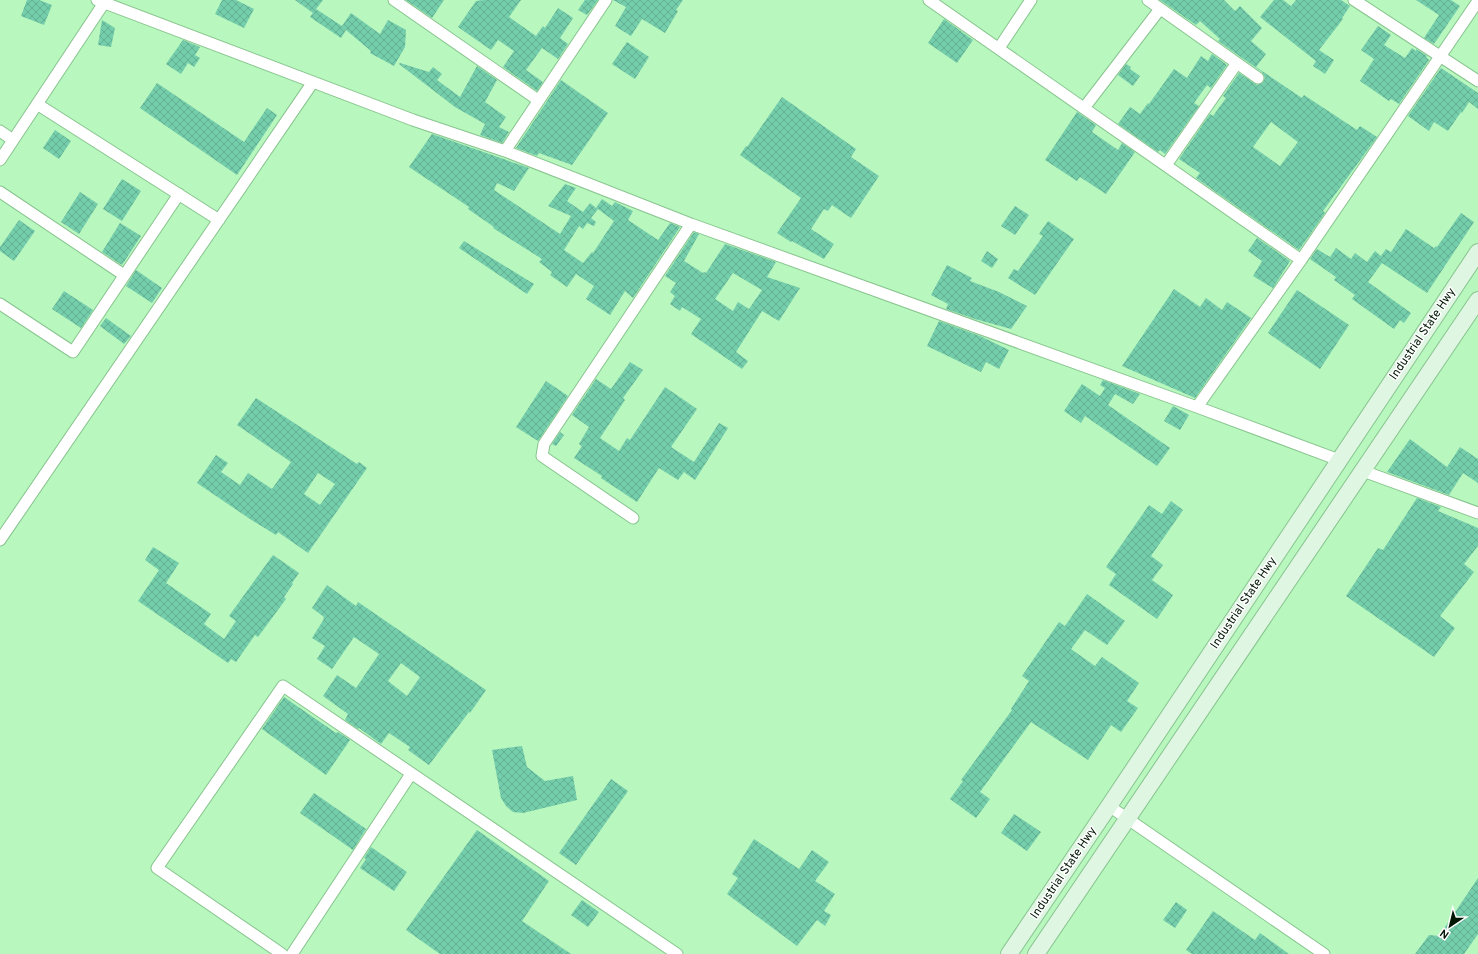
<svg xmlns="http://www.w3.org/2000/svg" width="1478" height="954" font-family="Overpass,sans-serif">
	<defs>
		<pattern id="building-cross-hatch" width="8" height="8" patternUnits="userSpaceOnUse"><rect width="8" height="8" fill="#74cdab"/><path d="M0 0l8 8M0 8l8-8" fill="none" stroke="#63af92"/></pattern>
	</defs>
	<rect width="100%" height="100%" fill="#b8f7be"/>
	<path fill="url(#building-cross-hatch)" fill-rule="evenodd" d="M 27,0 L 39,0 L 52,5 L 44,25 L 21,16 Z
		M 222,0 L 236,0 L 254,9 L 244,28 L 215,14 Z
		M 295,0 L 323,0 L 313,13 Z
		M 406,0 L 444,0 L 432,18 Z
		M 484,0 L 521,0 L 509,17 L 536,36 L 543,26 L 545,28 L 558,8 L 573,18 L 560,38 L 568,44 L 558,59 L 542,48 L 526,70 L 543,82 L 537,91 L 503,67 L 514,51 L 498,40 L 491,50 L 458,27 L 476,1 Z
		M 585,0 L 598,0 L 587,15 L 578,10 Z
		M 613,0 L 683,0 L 676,10 L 678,11 L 665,33 L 642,19 L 631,36 L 615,26 L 626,7 Z
		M 1160,0 L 1224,0 L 1235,11 L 1240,6 L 1262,28 L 1251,41 L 1266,54 L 1256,67 L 1302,98 L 1304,95 L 1357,130 L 1360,126 L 1377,137 L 1323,211 L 1325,213 L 1299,250 L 1196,178 L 1200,173 L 1179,159 L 1210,114 L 1213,116 L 1226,98 L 1223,96 L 1239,73 L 1257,85 L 1263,82 L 1265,78 L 1262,72 L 1218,41 L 1220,39 L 1200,21 L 1196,25 ZM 1271,122 L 1298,142 L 1280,166 L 1253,147 Z
		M 1274,0 L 1283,0 L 1291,6 L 1296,0 L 1341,0 L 1350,6 L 1342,18 L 1343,19 L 1319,50 L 1334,60 L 1325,74 L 1313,66 L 1316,61 L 1260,17 Z
		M 1416,0 L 1451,0 L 1460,6 L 1434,44 L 1424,38 L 1439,15 Z
		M 316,9 L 345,28 L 342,26 L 351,13 L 380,34 L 388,20 L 406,30 L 405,47 L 394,66 L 370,53 L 371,51 L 346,30 L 341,38 L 310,17 Z
		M 944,19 L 973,40 L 957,63 L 928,43 Z
		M 102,20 L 115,28 L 111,47 L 98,45 Z
		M 1378,26 L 1391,35 L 1384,45 L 1405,58 L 1412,48 L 1416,51 L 1416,49 L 1427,56 L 1426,57 L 1429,60 L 1399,104 L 1391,99 L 1389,101 L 1360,81 L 1374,59 L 1361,50 Z
		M 183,40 L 200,47 L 195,55 L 200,58 L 194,67 L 188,63 L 181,74 L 166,64 Z
		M 627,42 L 649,57 L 635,79 L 612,64 Z
		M 1212,54 L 1227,65 L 1211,88 L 1207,85 L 1194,103 L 1199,106 L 1165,154 L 1160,150 L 1158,152 L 1118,124 L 1130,107 L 1140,114 L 1148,103 L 1149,104 L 1174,69 L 1187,78 L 1201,56 L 1208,61 Z
		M 400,63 L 429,72 L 433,67 L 442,74 L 437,80 L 460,97 L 477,66 L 497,80 L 485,102 L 506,117 L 499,127 L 509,132 L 502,143 L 480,135 L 485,124 L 455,107 L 399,64 Z
		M 1126,64 L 1131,67 L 1130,69 L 1140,76 L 1133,86 L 1118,75 Z
		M 1441,68 L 1478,93 L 1478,109 L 1469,102 L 1462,113 L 1461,112 L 1448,131 L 1434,122 L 1429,131 L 1408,116 Z
		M 561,80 L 608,113 L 572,165 L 539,153 L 537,156 L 516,148 Z
		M 157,83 L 244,142 L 267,108 L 277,115 L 237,175 L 140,108 Z
		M 782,97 L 856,149 L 851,157 L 879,176 L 851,218 L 832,205 L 828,211 L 824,209 L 811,229 L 834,244 L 824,259 L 792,241 L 791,242 L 777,233 L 801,198 L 740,155 L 746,146 L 747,147 Z
		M 1077,112 L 1096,125 L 1092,132 L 1118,150 L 1122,143 L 1135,152 L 1106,194 L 1080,177 L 1077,181 L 1045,160 Z
		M 55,130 L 71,141 L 59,159 L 43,148 Z
		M 432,134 L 529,168 L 514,191 L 497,183 L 494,190 L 560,234 L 571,216 L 548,206 L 565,184 L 576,188 L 567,201 L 583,212 L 590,203 L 596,208 L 602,199 L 612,206 L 615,202 L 633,211 L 628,220 L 658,240 L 670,223 L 680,227 L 633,298 L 625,291 L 610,315 L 586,299 L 594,286 L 576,274 L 567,287 L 550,275 L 552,272 L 539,262 L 542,259 L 493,228 L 494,227 L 468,209 L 469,207 L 409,167 ZM 598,209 L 614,221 L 593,253 L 592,252 L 583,263 L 564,250 L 579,226 L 583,229 L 587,223 L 594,226 L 596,222 L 591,218 Z
		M 122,179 L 141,191 L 122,221 L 103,209 Z
		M 80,192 L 98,204 L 79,234 L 61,222 Z
		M 1015,206 L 1029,215 L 1015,235 L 1001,226 Z
		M 1461,213 L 1474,222 L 1427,293 L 1382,263 L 1368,282 L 1411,313 L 1404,323 L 1400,320 L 1394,329 L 1352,299 L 1355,295 L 1334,280 L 1336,277 L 1310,259 L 1317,249 L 1330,257 L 1336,248 L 1351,259 L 1355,253 L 1367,262 L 1375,251 L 1381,256 L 1386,249 L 1391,252 L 1406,229 L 1434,248 L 1436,246 L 1437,247 Z
		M 19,220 L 35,231 L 14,261 L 0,251 L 0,247 Z
		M 1048,221 L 1074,239 L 1035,295 L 1008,278 L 1014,269 L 1018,271 L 1043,236 L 1039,234 Z
		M 120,223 L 141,236 L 122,265 L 102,252 Z
		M 694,232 L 699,234 L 684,261 L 703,273 L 704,272 L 706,273 L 725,244 L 776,262 L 767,277 L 800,288 L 779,321 L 762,311 L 736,352 L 748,361 L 742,369 L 691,334 L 701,319 L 682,307 L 680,311 L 670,304 L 675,296 L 670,292 L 676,283 L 665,276 ZM 733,273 L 762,290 L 749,309 L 738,302 L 733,311 L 715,299 Z
		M 1257,238 L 1290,261 L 1273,288 L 1253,276 L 1262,261 L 1248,251 Z
		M 464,241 L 534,284 L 527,294 L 459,248 Z
		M 987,251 L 998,259 L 992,268 L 981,261 Z
		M 947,265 L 972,278 L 970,281 L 999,292 L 1027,306 L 1011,329 L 975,319 L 946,309 L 948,304 L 931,295 Z
		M 136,270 L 162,288 L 152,303 L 126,286 Z
		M 1174,289 L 1200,307 L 1206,298 L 1222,310 L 1227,302 L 1251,318 L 1195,398 L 1122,366 Z
		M 1297,290 L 1349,325 L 1320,369 L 1268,333 Z
		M 64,291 L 93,310 L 81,328 L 52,309 Z
		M 106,318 L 131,336 L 124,344 L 100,326 Z
		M 939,321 L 980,336 L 1009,350 L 999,369 L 986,362 L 981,372 L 927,346 Z
		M 630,362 L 643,370 L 623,398 L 625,400 L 600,438 L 619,451 L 627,438 L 630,440 L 665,387 L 697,409 L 671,447 L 694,462 L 719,423 L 728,428 L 695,480 L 684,472 L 678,480 L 659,468 L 637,502 L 601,478 L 602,476 L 574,458 L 582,446 L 579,444 L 589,427 L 572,415 L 596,379 L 611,389 Z
		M 1103,380 L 1140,394 L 1133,404 L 1115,394 L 1108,405 L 1170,448 L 1157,466 L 1085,416 L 1081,423 L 1064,411 L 1082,384 L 1100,396 L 1105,388 L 1100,385 Z
		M 546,381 L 568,396 L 538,441 L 516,427 Z
		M 256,398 L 357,464 L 359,462 L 367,468 L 308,553 L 278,532 L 276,535 L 250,519 L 197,483 L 216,455 L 228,463 L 221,472 L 240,485 L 248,473 L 272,489 L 291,462 L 237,425 ZM 318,473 L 335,484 L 320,505 L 304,494 Z
		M 1173,406 L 1189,415 L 1180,430 L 1164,421 Z
		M 560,432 L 564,435 L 556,446 L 552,444 Z
		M 1410,439 L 1447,467 L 1460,447 L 1478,459 L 1478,483 L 1463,473 L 1449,495 L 1387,472 Z
		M 1417,498 L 1441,507 L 1438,511 L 1478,528 L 1478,546 L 1464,564 L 1474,572 L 1440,616 L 1455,628 L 1434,657 L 1346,596 L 1378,548 L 1383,550 Z
		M 1171,501 L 1183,510 L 1151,556 L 1163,565 L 1152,580 L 1173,595 L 1157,619 L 1109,585 L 1116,574 L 1106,567 L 1149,505 L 1162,514 Z
		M 153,547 L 179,563 L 166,583 L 211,614 L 204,624 L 224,639 L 236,621 L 229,616 L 273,555 L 299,573 L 292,583 L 293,584 L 284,597 L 286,599 L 258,637 L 255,635 L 236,662 L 231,659 L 228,663 L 138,601 L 159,570 L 145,560 Z
		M 327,585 L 356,606 L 358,602 L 486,690 L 470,713 L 469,712 L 429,765 L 408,750 L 410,747 L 389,733 L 381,744 L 359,728 L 358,729 L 345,720 L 348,714 L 323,696 L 337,675 L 356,688 L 379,654 L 354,637 L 332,669 L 317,659 L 325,646 L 312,638 L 324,619 L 323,619 L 324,617 L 312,608 ZM 401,663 L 420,677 L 407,696 L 388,681 Z
		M 1087,594 L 1125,621 L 1107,645 L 1085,630 L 1071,649 L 1095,666 L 1102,657 L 1139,683 L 1127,701 L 1138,708 L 1121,732 L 1111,725 L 1088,760 L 1031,722 L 980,792 L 990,799 L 976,818 L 950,799 L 963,781 L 961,780 L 1012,710 L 1011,709 L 1029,681 L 1022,676 L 1059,622 L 1065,626 Z
		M 284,697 L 336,733 L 338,732 L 350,740 L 326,775 L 262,729 Z
		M 522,746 L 527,767 L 545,781 L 573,776 L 577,800 L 523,813 L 513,812 L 506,806 L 501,798 L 492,750 Z
		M 611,779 L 628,791 L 576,865 L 559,853 Z
		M 314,793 L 366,829 L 353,850 L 300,813 Z
		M 1014,814 L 1041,832 L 1027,851 L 1001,833 Z
		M 477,830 L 549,881 L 522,921 L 571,954 L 440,954 L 406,930 Z
		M 754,839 L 799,869 L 812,850 L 829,862 L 815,881 L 835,894 L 824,911 L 831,915 L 825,926 L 817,920 L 797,946 L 727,894 L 738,878 L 732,874 Z
		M 371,847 L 407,872 L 394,891 L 360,868 L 366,859 L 364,858 Z
		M 1478,878 L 1478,934 L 1464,954 L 1415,954 L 1429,935 L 1439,936 Z
		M 582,900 L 599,912 L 588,927 L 571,915 Z
		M 1176,902 L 1187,910 L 1175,928 L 1163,920 Z
		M 1213,911 L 1255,940 L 1260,933 L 1289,954 L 1192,954 L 1186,950 Z"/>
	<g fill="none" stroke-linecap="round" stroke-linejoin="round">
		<g stroke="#87c48e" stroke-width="13">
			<path id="street" d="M 97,0 L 413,120 L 505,151 L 691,224 L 1197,407 L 1339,460
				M 394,0 L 538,100
				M 929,0 L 1301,260 L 1197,407
				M 1148,0 L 1258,78
				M 1354,0 L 1478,81
				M 999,48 L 1031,0
				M 37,104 L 219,220
				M 1084,108 L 1160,9
				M 0,131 L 13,140
				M 505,151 L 606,0
				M 0,160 L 104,3
				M 1166,165 L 1237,63
				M 0,192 L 124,275
				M 1301,260 L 1478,1
				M 0,304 L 73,352 L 179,194
				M 1363,471 L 1478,513
				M 633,518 L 542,456 L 544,444 L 691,224
				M 0,540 L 313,82
				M 1109,806 L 1324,954
				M 282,954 L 157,868 L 283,686 L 677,954
				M 292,954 L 411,774"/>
		</g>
		<g stroke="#87c48e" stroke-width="18">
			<path id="secondary" d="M 1009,954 L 1109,806 L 1478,252
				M 1036,954 L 1478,300"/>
		</g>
		<use href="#street" stroke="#fff" stroke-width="11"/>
		<use href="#secondary" stroke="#dff6e2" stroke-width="16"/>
	</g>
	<g text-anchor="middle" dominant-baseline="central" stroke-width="3" stroke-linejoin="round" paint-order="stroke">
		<g font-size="12" fill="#011704" stroke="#fff">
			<text transform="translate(1423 334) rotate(-56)">Industrial State Hwy</text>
			<text transform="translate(1244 603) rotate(-56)">Industrial State Hwy</text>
			<text transform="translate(1064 873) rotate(-56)">Industrial State Hwy</text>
		</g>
	</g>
	<g transform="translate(1450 926) rotate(215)" stroke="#ffffff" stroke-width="3" paint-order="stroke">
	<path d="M0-3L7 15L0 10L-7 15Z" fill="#011704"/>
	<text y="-6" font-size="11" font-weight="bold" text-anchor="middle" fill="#011704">N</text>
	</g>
</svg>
